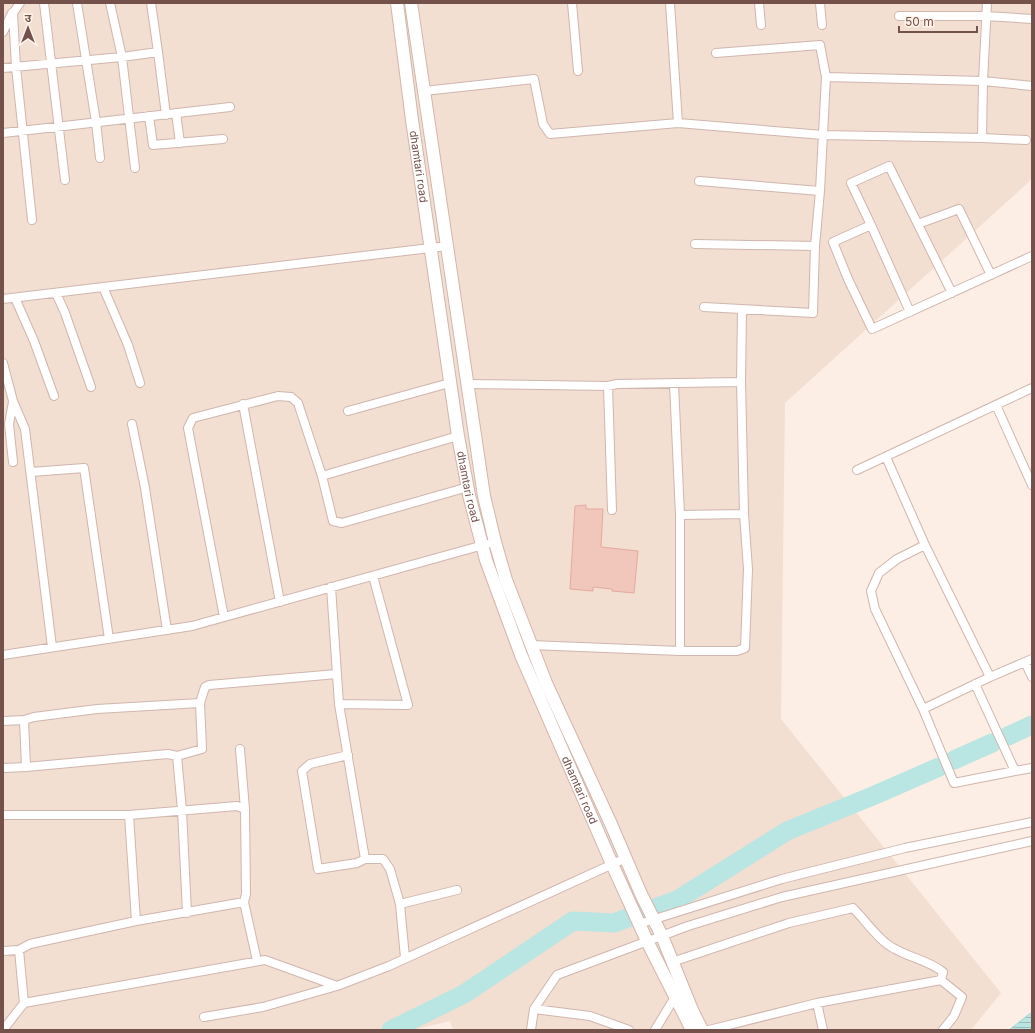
<svg xmlns="http://www.w3.org/2000/svg" width="1035" height="1033" font-family="Inter,'Noto Sans Devanagari',sans-serif">
	<defs>
		<pattern id="water-rules" width="6" height="5" patternUnits="userSpaceOnUse"><rect width="6" height="5" fill="#b9e5e3"/><path d="M0 2.5h6" fill="none" stroke="#9bbcba"/></pattern>
	</defs>
	<rect width="100%" height="100%" fill="#fceee4"/>
	<path fill="#f3ded2" d="M 3,3 L 1032,3 L 1032,179 L 785,403 L 781,719 L 1001,993 L 971,1030 L 453,1030 L 450,1021 L 413,1030 L 3,1030 Z"/>
	<path fill="url(#water-rules)" stroke="#9fd6d4" d="M 1032,1012 L 1032,1030 L 1009,1030 Z"/>
	<g fill="none" stroke-linecap="round" stroke-linejoin="round">
		<path stroke="#b9e5e3" stroke-width="19" d="M 1008,736 L 1032,725
			M 954,760 L 992,743
			M 391,1030 L 464,994 L 573,921 L 614,923 L 677,900 L 787,831 L 875,795 L 939,767"/>
	</g>
	<path fill="#f1c7bc" stroke="#e3aa9d" d="M 586,505 L 586,509 L 603,509 L 601,547 L 638,551 L 634,593 L 612,591 L 612,589 L 593,587 L 593,591 L 570,589 L 575,506 Z"/>
	<g fill="none" stroke-linecap="round" stroke-linejoin="round">
		<g stroke="#cfb6ae" stroke-width="10">
			<path id="minor" d="M 20,3 L 13,13 L 16,67 L 32,220
				M 44,3 L 65,180
				M 77,3 L 96,122 L 100,158
				M 110,3 L 122,57 L 135,168
				M 151,3 L 158,52
				M 572,3 L 578,71
				M 670,3 L 678,123
				M 759,3 L 761,25
				M 820,3 L 822,25
				M 899,16 L 986,16 L 1032,19
				M 3,32 L 12,13
				M 3,68 L 122,57 L 158,52 L 166,115
				M 826,77 L 983,81 L 1032,86
				M 424,91 L 534,79 L 543,124 L 550,134 L 678,123 L 823,135 L 982,138 L 983,81 L 987,3
				M 176,113 L 180,143
				M 149,116 L 153,145 L 223,139
				M 3,133 L 230,107
				M 982,138 L 1026,140
				M 699,181 L 820,191
				M 918,224 L 959,209 L 991,275
				M 871,225 L 910,312
				M 695,244 L 815,246
				M 103,287 L 128,345 L 140,383
				M 56,293 L 65,313 L 91,387
				M 952,293 L 889,166 L 851,183 L 871,225 L 833,242 L 848,279 L 872,329 L 1032,256
				M 15,298 L 34,341 L 54,396
				M 3,299 L 447,246
				M 704,307 L 813,313 L 815,246 L 820,191 L 826,77 L 820,45 L 716,53
				M 3,363 L 13,401 L 25,429 L 52,647
				M 467,384 L 608,386 L 617,384 L 741,382
				M 674,384 L 680,515 L 680,651
				M 608,386 L 612,510
				M 13,402 L 9,424 L 13,462
				M 243,404 L 280,602
				M 996,405 L 1032,485
				M 348,411 L 446,384 L 451,384
				M 132,424 L 145,488 L 167,630
				M 886,457 L 925,545 L 990,677 L 923,709 L 875,609 L 871,591 L 879,573 L 897,559 L 925,545
				M 857,470 L 1032,388
				M 31,472 L 84,468 L 109,639
				M 322,476 L 458,436
				M 680,515 L 744,514
				M 331,587 L 339,704 L 365,859
				M 224,617 L 188,428 L 193,418 L 278,396 L 291,397 L 298,403 L 322,476 L 333,521 L 342,523 L 468,487
				M 531,645 L 680,651 L 737,651 L 745,648 L 748,569 L 744,514 L 741,382 L 742,310
				M 3,655 L 192,626 L 487,544
				M 1025,662 L 1032,677
				M 990,677 L 1032,659
				M 339,704 L 408,705 L 373,576
				M 923,709 L 954,783 L 1015,771 L 975,684
				M 24,720 L 26,767
				M 3,721 L 24,720 L 34,717 L 97,709 L 200,703
				M 240,749 L 245,809
				M 348,755 L 310,764 L 302,771 L 318,869 L 357,863 L 365,859 L 383,859 L 390,869 L 400,904 L 457,890
				M 177,756 L 182,810 L 187,913
				M 3,768 L 26,767 L 168,754 L 177,756 L 202,749 L 200,703 L 205,687 L 209,685 L 337,674
				M 1015,771 L 1032,768
				M 3,815 L 129,815 L 237,806 L 245,809 L 246,894 L 244,902 L 257,961
				M 129,815 L 136,921
				M 400,904 L 405,958
				M 639,924 L 782,879 L 905,848 L 1032,822
				M 19,950 L 24,1003
				M 3,951 L 19,950 L 30,944 L 136,921 L 244,902
				M 672,962 L 789,923 L 853,908 C 864,919 875,935 887,944 C 904,957 927,959 943,972 L 941,980
				M 817,1003 L 823,1030
				M 534,1009 L 590,1016 L 629,1030
				M 204,1017 L 263,1007 L 337,986
				M 3,1030 L 24,1003 L 265,960 L 337,986 L 389,966 L 626,858
				M 531,1030 L 534,1009 L 557,975 L 688,926 L 782,897 L 1032,841
				M 655,1030 L 675,997
				M 709,1030 L 817,1003 L 941,980 L 962,997 L 954,1016 L 943,1030"/>
		</g>
		<g stroke="#d2b5ab" stroke-width="14">
			<g id="secondary">
				<path id="s1" d="M 397,3 L 412,120 L 458,436 L 469,495 L 486,560 L 521,655 L 612,864 L 647,941 L 692,1030"/>
				<path d="M 411,3 L 484,496 L 495,542 L 506,580 L 546,683 L 611,824 L 641,894 L 662,936 L 692,1010 L 702,1030"/>
			</g>
		</g>
		<use href="#minor" stroke="#fff" stroke-width="8"/>
		<use href="#secondary" stroke="#fff" stroke-width="12"/>
	</g>
	<g text-anchor="middle" dominant-baseline="central" stroke-width="4" stroke-linejoin="round" paint-order="stroke">
		<g font-size="11" fill="#74514a" stroke="#fff3ea">
			<text stroke="none"><textPath href="#s1" startOffset="165">dhamtari road</textPath></text>
			<text stroke="none"><textPath href="#s1" startOffset="489">dhamtari road</textPath></text>
			<text stroke="none"><textPath href="#s1" startOffset="813">dhamtari road</textPath></text>
		</g>
	</g>
	<rect width="1035" height="1033" fill="none" stroke="#74514a" stroke-width="8"/>
	<g transform="translate(28 28)" stroke="#fff3ea" stroke-width="3" paint-order="stroke">
	<path d="M0-3L7 15L0 10L-7 15Z" fill="#74514a"/>
	<text y="-6" font-size="11" font-weight="bold" text-anchor="middle" fill="#74514a">उ</text>
	</g>
	<path d="M899 26v6h78v-6" fill="none" stroke="#74514a" stroke-width="2"/>
	<text x="905" y="26" font-size="12" fill="#74514a" stroke="#fff3ea" stroke-width="3" paint-order="stroke">50 m</text>
</svg>
